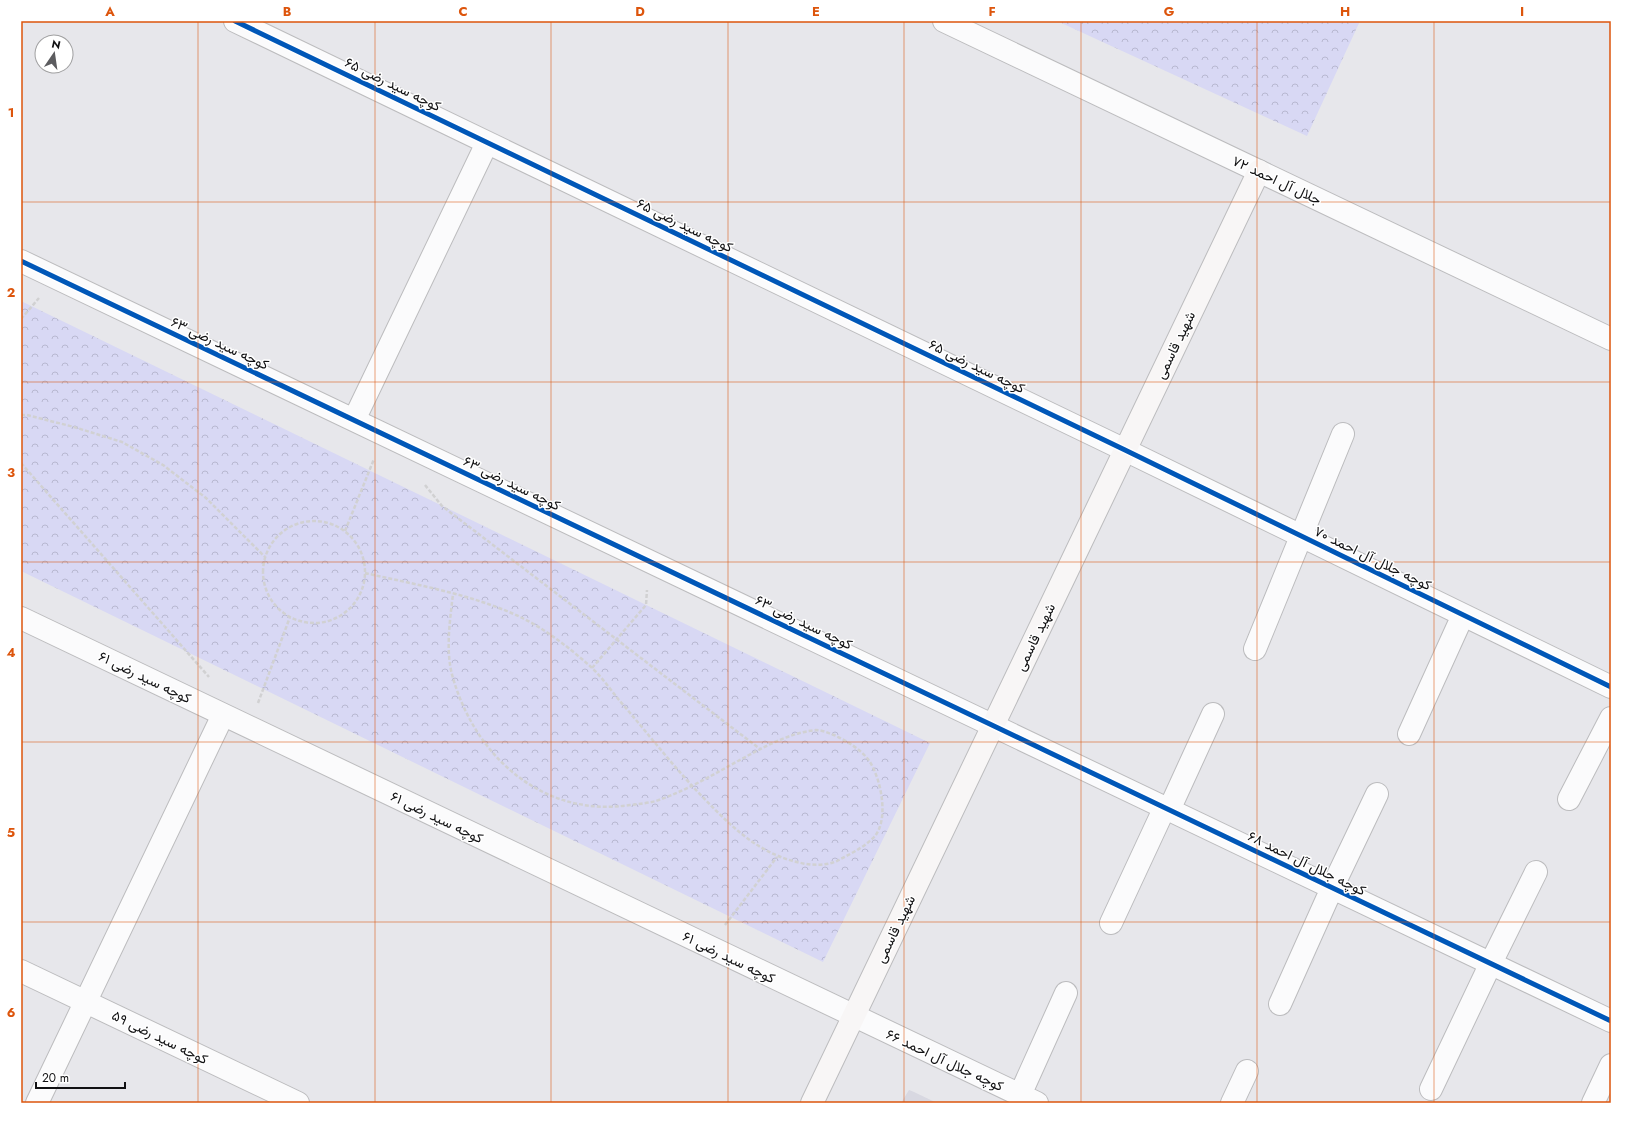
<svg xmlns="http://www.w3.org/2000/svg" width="1632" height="1124" font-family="Jost,Vazirmatn,sans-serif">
	<defs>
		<pattern id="park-crowns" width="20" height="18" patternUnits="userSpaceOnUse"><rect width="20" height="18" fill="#d8d8f4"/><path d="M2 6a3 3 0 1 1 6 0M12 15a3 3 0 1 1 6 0" fill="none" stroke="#b8b8d0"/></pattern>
	</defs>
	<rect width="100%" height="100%" fill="#e7e7eb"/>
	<path fill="#d8d8e1" d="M 909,1090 L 914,1092 L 937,1103 L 901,1103 Z"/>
	<path fill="url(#park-crowns)" d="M 1057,21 L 1360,21 L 1307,136 Z
		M 21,301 L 930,743 L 823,962 L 21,571 Z"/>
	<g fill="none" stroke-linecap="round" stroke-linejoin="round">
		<g stroke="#bcbcbe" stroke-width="24">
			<path id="street" d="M 235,21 L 1125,450 L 1611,687
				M 944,21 L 1611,339
				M 21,261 L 1611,1021
				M 354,420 L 487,143
				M 21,618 L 1037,1103
				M 1255,649 L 1343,434
				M 1409,734 L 1463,615
				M 1569,799 L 1611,718
				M 1169,810 L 1213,714
				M 1111,923 L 1165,807
				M 21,971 L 298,1103
				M 1280,1004 L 1332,888 L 1377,794
				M 1431,1089 L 1490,965 L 1536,872
				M 1020,1095 L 1066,993
				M 37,1103 L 223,715
				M 1232,1103 L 1247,1071
				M 1593,1103 L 1611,1065"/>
		</g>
		<g stroke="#bcbcbe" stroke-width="24">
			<path id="secondary" d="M 812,1103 L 1259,171"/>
		</g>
		<path stroke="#d1d1d2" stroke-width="2.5" stroke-dasharray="4 2" stroke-linecap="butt" d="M 21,319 L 39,298
			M 21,415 L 27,415 L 74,427 L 122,442 L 163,465 L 206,498 L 265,557
			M 21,463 L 209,677
			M 425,485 L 442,506 L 760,749
			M263 572a51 51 0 1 1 102 0a51 51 0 1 1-102 0Z
			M 345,531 L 374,459
			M 365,573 C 413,584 464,593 509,612 C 539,624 566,645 590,666 C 601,676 610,689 619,700 C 645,730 669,761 695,789 C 724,819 752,850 793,861 C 807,865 823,867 837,861 C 850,854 865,847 875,836 C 889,818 881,780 870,762 C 862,750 847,741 834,735 C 828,733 822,730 816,730 C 788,733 762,748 738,761 C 711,776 685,791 656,801 C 648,803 639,804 630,805 C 544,818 476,758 453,678 C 445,652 450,620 453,594
			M 592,668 L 646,605 L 647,590
			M 258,703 L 290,617
			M 725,925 L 777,857"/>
		<use href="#street" stroke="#fbfbfc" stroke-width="22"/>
		<use href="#secondary" stroke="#f8f6f6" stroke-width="22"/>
		<g stroke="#fff" stroke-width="8">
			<path id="cycleway" d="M 235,21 L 1125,450 L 1611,687
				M 21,261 L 1611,1021"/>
		</g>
		<use href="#cycleway" stroke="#0057b8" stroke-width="5"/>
	</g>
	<path fill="none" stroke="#dd550c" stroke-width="1" stroke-opacity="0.55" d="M 198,21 L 198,1103M 375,21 L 375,1103M 551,21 L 551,1103M 728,21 L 728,1103M 904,21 L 904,1103M 1081,21 L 1081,1103M 1257,21 L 1257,1103M 1434,21 L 1434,1103M 21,202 L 1611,202M 21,382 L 1611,382M 21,562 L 1611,562M 21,742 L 1611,742M 21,922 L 1611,922"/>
	<g text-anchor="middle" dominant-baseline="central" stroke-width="3" stroke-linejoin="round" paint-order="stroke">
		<g font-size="14" fill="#111113" stroke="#fff">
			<text transform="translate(393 84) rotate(26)">کوچه سید رضی ۶۵</text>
			<text transform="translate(1277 180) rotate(25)">جلال آل احمد ۷۲</text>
			<text transform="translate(685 225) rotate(26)">کوچه سید رضی ۶۵</text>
			<text transform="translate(220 343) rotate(25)">کوچه سید رضی ۶۳</text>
			<text transform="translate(1175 345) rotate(-64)">شهید قاسمی</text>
			<text transform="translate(977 366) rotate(26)">کوچه سید رضی ۶۵</text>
			<text transform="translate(512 483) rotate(26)">کوچه سید رضی ۶۳</text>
			<text transform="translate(1373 558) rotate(26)">کوچه جلال آل احمد ۷۰</text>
			<text transform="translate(804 622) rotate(26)">کوچه سید رضی ۶۳</text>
			<text transform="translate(1035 637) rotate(-64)">شهید قاسمی</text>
			<text transform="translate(145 677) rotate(26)">کوچه سید رضی ۶۱</text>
			<text transform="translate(437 817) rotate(26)">کوچه سید رضی ۶۱</text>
			<text transform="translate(1307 863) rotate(26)">کوچه جلال آل احمد ۶۸</text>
			<text transform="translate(895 929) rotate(-64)">شهید قاسمی</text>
			<text transform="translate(729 957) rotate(26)">کوچه سید رضی ۶۱</text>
			<text transform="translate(160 1037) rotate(26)">کوچه سید رضی ۵۹</text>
			<text transform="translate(945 1060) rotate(25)">کوچه جلال آل احمد ۶۶</text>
		</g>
	</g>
	<rect width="1632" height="1124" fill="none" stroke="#ffffff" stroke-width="44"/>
	<g transform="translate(54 54) rotate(13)"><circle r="19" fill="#ffffff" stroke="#a0a0a1"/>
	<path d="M0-3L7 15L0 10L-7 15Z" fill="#5c5c5f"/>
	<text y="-6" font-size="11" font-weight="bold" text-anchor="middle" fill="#111113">N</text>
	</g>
	<path d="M36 1082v6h89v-6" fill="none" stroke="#111113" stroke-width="2"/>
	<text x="42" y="1082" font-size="12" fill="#111113" stroke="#ffffff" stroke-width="3" paint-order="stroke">20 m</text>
	<rect x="22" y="22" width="1588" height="1080" fill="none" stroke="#dd550c" stroke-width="1.5"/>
	<g font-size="13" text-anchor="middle" font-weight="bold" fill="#dd550c">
		<text x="110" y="16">A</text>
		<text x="287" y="16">B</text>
		<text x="463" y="16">C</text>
		<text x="640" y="16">D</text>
		<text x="816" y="16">E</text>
		<text x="992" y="16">F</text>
		<text x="1169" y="16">G</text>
		<text x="1345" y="16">H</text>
		<text x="1522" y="16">I</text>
		<text x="11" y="117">1</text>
		<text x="11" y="297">2</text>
		<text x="11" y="477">3</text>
		<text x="11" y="657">4</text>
		<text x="11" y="837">5</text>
		<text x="11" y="1017">6</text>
	</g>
</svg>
